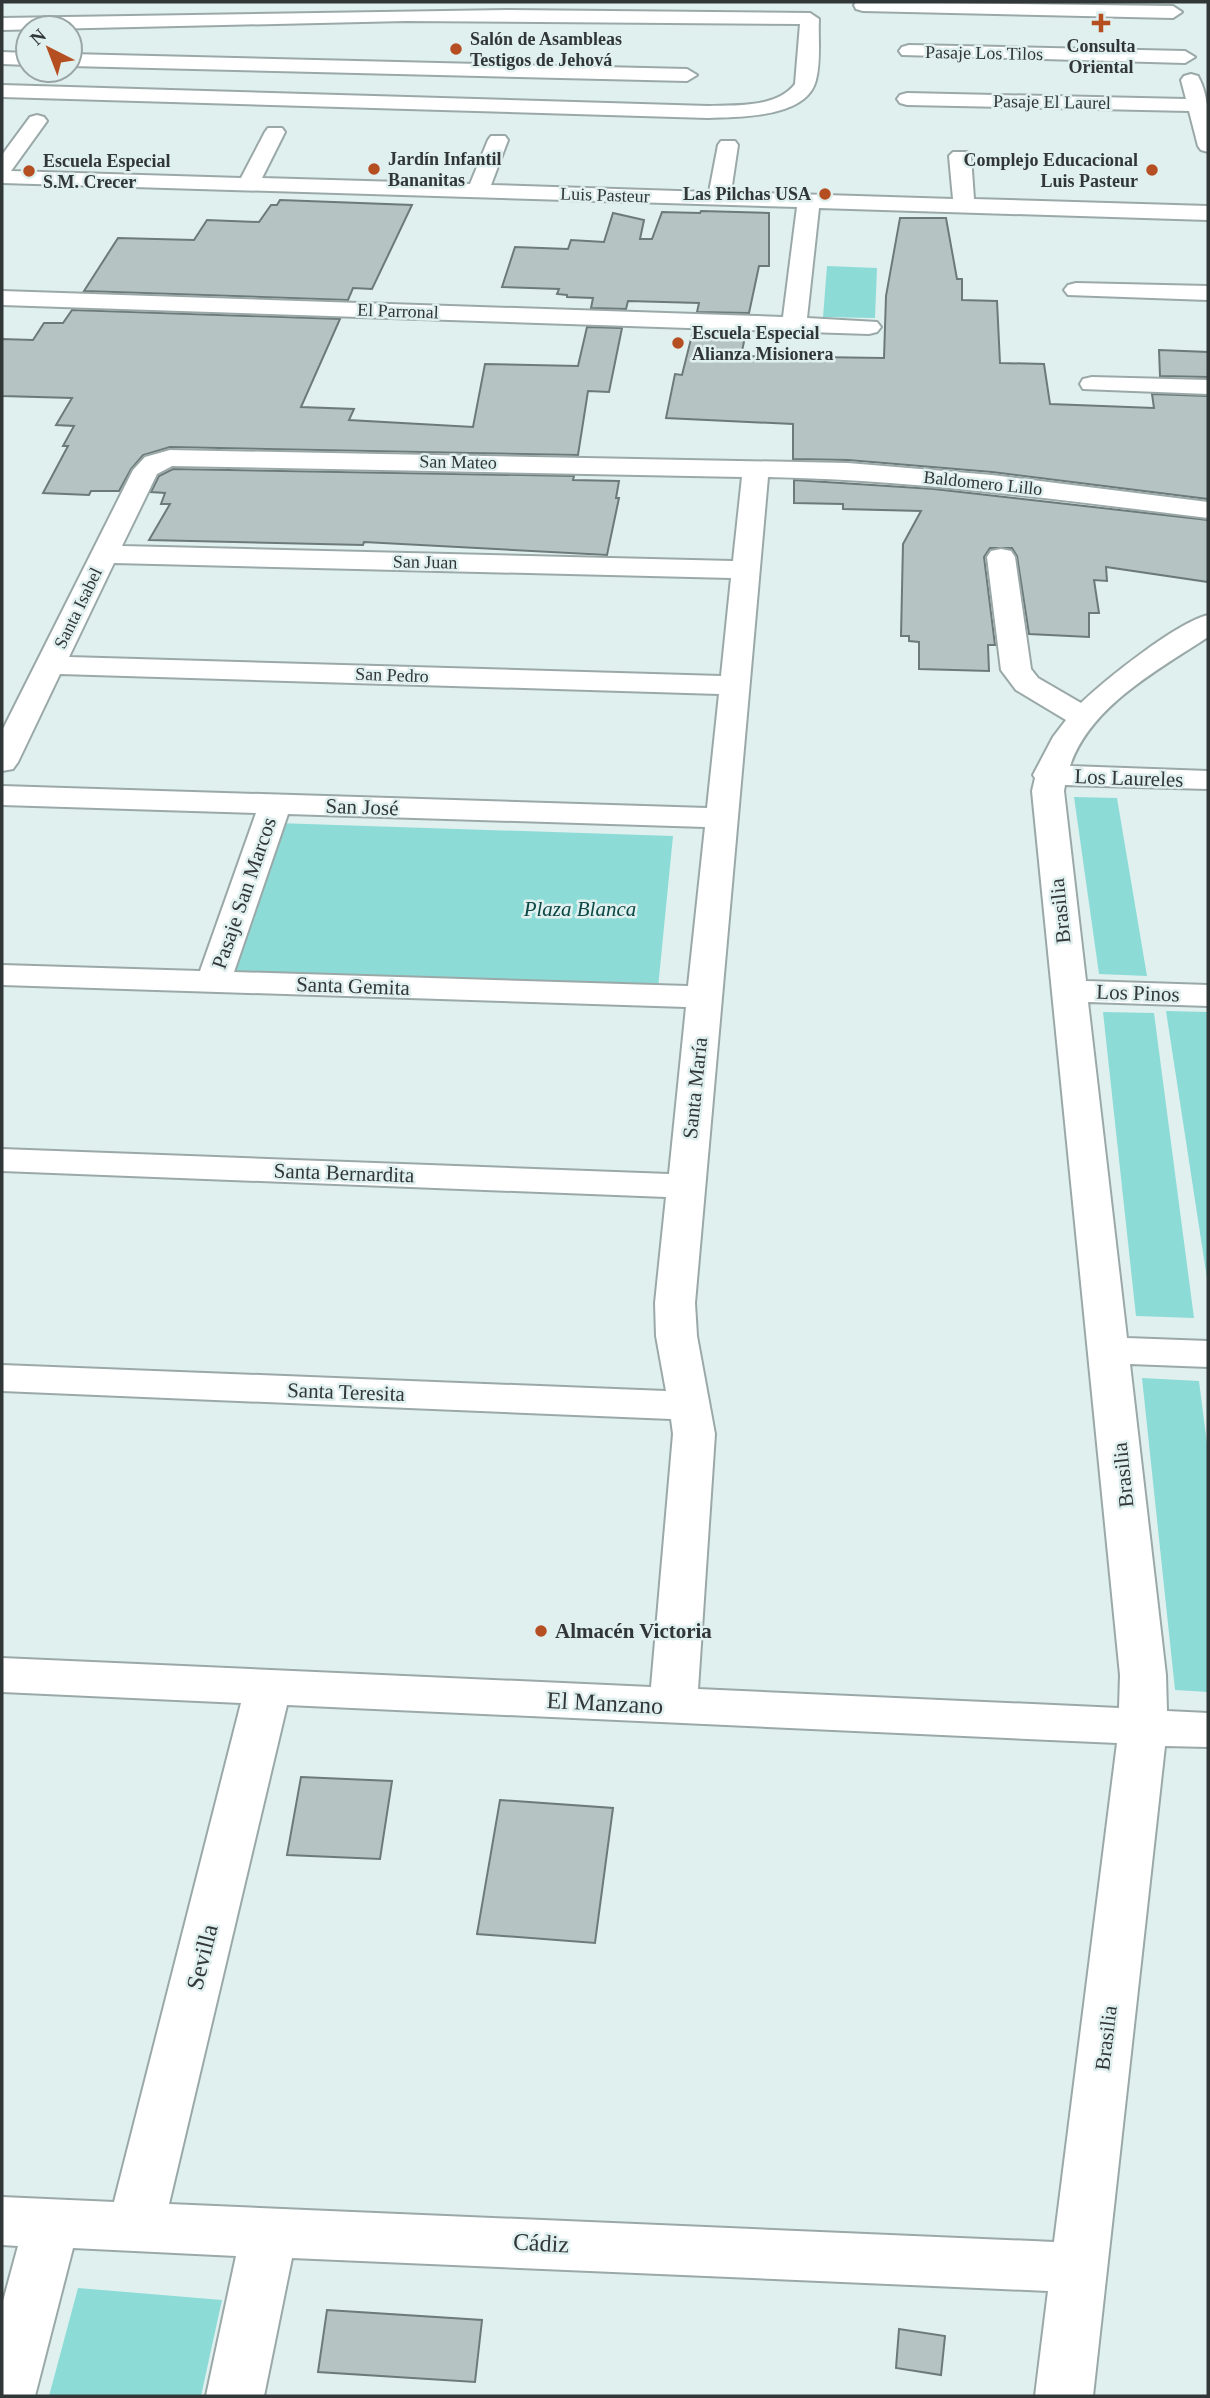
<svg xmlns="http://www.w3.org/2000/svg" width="1210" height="2398" font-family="Georgia,serif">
	<rect width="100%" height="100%" fill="#e0f0ef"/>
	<path fill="#8ddbd7" d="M 827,266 L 877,268 L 875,318 L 823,317 Z
		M 1074,797 L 1117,798 L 1147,976 L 1099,974 Z
		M 277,823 L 673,836 L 658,988 L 231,974 Z
		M 1166,1011 L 1208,1012 L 1208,1285 Z
		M 1103,1012 L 1154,1013 L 1194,1318 L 1136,1316 Z
		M 1142,1378 L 1199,1381 L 1208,1452 L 1208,1692 L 1175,1690 Z
		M 78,2288 L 222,2300 L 201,2396 L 49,2396 Z"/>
	<path fill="#b5c4c3" stroke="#6c7a79" stroke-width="2" d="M 280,200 L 412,205 L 372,289 L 353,288 L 348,300 L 84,291 L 118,238 L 194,240 L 207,220 L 259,222 L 271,205 L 277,205 Z
		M 701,211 L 769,213 L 769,266 L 759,266 L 749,313 L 697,312 L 699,303 L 628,301 L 626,309 L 591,308 L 593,298 L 567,297 L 567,295 L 557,294 L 559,289 L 502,287 L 515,247 L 568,249 L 571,240 L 604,242 L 613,213 L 644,220 L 640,239 L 652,239 L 662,212 L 700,213 Z
		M 900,218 L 946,218 L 957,279 L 962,279 L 962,300 L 997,301 L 1000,363 L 1044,364 L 1050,404 L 1154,408 L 1152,394 L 1208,396 L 1208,499 L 992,472 L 848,460 L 793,459 L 793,424 L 666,418 L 675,374 L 682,375 L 693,331 L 746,332 L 741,356 L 884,358 L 886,296 Z
		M 72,310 L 340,319 L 301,407 L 354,409 L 349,420 L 473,427 L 485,364 L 578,366 L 587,327 L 622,328 L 609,392 L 588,391 L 578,455 L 170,447 L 143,455 L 131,469 L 119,491 L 91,491 L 89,495 L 43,493 L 68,446 L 63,446 L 74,426 L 56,425 L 72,398 L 2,396 L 2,339 L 33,340 L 44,323 L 63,323 Z
		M 1159,350 L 1208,352 L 1208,377 L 1160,376 Z
		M 173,469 L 574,476 L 573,480 L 619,481 L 616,498 L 619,498 L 607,555 L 364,542 L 363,545 L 149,540 L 170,504 L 161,504 L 165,493 L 151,492 L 159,476 Z
		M 794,480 L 934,489 L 1208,520 L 1208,582 L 1106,567 L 1107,581 L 1094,580 L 1099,613 L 1089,613 L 1089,637 L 1029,634 L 1017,556 L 1012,548 L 990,548 L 984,557 L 995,645 L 988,645 L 989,671 L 919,669 L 919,642 L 909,641 L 909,636 L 901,636 L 903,544 L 921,511 L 843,509 L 843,504 L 794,503 Z
		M 301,1777 L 392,1781 L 380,1859 L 287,1855 Z
		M 500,1800 L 613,1808 L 595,1943 L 477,1934 Z
		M 327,2310 L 482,2320 L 475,2382 L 318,2372 Z
		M 899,2329 L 945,2336 L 941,2375 L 896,2368 Z"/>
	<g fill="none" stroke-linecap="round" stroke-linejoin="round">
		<g stroke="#9aa9a8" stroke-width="4">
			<path id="minor" d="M 856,2 L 1173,6 L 1182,12 L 1173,18 L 863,11 L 856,9 L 854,5 Z
				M 507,10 L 810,13 L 819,19 C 818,39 821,60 816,80 C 807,118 739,117 708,118 L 2,97 L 2,85 L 708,106 C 736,105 777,108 795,84 L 800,24 L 406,21 L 2,30 L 2,18 Z
				M 909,45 L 1185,51 L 1195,57 L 1185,63 L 902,55 L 899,51 L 902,47 Z
				M 2,52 L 28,53 L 28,65 L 2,64 Z
				M 70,54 L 687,69 L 697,75 L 687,81 L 70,66 Z
				M 1191,74 L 1198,76 C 1210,97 1209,128 1208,152 L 1201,150 L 1198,146 L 1189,111 L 907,105 L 900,103 L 897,99 L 900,95 L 907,93 L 1186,99 L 1181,80 L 1184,76 Z
				M 37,115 L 44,117 L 47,121 L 11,171 L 241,178 L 265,132 L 268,128 L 282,128 L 285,132 L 262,178 L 470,184 L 488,140 L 491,136 L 505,136 L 508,140 L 491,185 L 709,192 L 718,145 L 721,141 L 735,141 L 738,145 L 731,192 L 953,199 L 949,156 L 953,152 L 967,152 L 971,156 L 974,199 L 1208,206 L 1208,220 L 819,208 L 807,318 L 877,322 L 881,327 L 877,332 L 869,334 L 2,305 L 2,291 L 783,317 L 797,207 L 2,183 L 2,155 L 30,117 Z
				M 1076,283 L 1208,286 L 1208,300 L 1068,295 L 1064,290 L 1068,285 Z
				M 1092,377 L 1208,380 L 1208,394 L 1083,389 L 1080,384 L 1083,379 Z
				M 170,450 L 848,463 L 992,475 L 1208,502 L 1208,518 C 1062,500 916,480 768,477 L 695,1303 L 697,1336 L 715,1434 L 698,1689 L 1119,1708 L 1120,1675 L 1032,791 L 1035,778 L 1033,775 L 1053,737 L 1066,720 L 1016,690 L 1001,670 L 987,557 L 991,551 L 1001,549 L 1011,551 L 1015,557 L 1031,669 L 1038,678 L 1081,703 C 1106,679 1176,623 1208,615 L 1208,637 C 1158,670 1090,706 1070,766 L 1208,771 L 1208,789 L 1065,785 L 1064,791 L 1086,981 L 1208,985 L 1208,1006 L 1088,1002 L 1127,1338 L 1208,1341 L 1208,1367 L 1130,1364 L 1166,1675 L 1167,1711 L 1208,1713 L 1208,1747 L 1165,1746 L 1093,2396 L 1035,2396 L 1048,2291 L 292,2258 L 264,2396 L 206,2396 L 236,2256 L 73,2248 L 35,2396 L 2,2396 L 2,2305 L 18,2246 L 2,2245 L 2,2197 L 114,2202 L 241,1703 L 2,1692 L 2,1658 L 651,1687 L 673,1434 L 671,1419 L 2,1391 L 2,1365 L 666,1391 L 656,1336 L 655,1303 L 666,1197 L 2,1171 L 2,1149 L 669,1174 L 686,1007 L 2,985 L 2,965 L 200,971 L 256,813 L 2,805 L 2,786 L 707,808 L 719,694 L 60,674 L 18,762 L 13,769 L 2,771 L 2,731 L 133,470 L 145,457 ZM 172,466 L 742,477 L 733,561 L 122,546 L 157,474 ZM 114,563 L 731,578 L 721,676 L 69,657 ZM 288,814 L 705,827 L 688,986 L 234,972 ZM 287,1705 L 1117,1743 L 1054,2242 L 169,2204 Z"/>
		</g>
		<use href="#minor" fill="#fff" fill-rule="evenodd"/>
	</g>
	<g fill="#b54f22" stroke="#e0f0ef" stroke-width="2.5">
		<path d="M1097.5 12.5h7v7h7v7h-7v7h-7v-7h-7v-7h7z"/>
		<circle cx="456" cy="49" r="7"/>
		<circle cx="374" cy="169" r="7"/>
		<circle cx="1152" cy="170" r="7"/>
		<circle cx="29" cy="171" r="7"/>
		<circle cx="825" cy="194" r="7"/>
		<circle cx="678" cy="343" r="7"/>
		<circle cx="541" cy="1631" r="7"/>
	</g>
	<g text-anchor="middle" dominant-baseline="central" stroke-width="5" stroke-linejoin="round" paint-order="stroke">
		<g font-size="18" font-weight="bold" fill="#313736" stroke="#e0f0ef" text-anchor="start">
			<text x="470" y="39">Salón de Asambleas<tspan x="470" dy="21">Testigos de Jehová</tspan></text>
			<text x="1101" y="46" text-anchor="middle">Consulta<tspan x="1101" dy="21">Oriental</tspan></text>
			<text x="388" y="159">Jardín Infantil<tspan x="388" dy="21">Bananitas</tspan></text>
			<text x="1138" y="160" text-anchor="end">Complejo Educacional<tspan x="1138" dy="21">Luis Pasteur</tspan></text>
			<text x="43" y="161">Escuela Especial<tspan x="43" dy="21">S.M. Crecer</tspan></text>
			<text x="811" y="194" text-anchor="end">Las Pilchas USA</text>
			<text x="692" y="333">Escuela Especial<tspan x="692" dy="21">Alianza Misionera</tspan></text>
		</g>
		<g font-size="18" fill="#313736" stroke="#e0f0ef">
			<text transform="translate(984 53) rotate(1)">Pasaje Los Tilos</text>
			<text transform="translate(1052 102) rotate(1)">Pasaje El Laurel</text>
			<text transform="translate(605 195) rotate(2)">Luis Pasteur</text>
			<text transform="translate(398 311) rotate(2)">El Parronal</text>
			<text transform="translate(458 462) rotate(1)">San Mateo</text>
			<text transform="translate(983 483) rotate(6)">Baldomero Lillo</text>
			<text transform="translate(425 562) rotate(1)">San Juan</text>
			<text transform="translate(78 608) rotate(-64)">Santa Isabel</text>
			<text transform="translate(392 675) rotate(2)">San Pedro</text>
		</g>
		<g font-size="21" fill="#313736" stroke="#e0f0ef">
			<text transform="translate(1129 778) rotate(2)">Los Laureles</text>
			<text transform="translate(362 807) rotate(2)">San José</text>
			<text transform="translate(244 893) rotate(-71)">Pasaje San Marcos</text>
			<text transform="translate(1060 911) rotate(-96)">Brasilia</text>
			<text transform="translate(353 986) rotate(2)">Santa Gemita</text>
			<text transform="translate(1138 993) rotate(2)">Los Pinos</text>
			<text transform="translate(695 1088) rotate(-84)">Santa María</text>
			<text transform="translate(344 1173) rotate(2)">Santa Bernardita</text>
			<text transform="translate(346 1392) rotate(2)">Santa Teresita</text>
			<text transform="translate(1123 1475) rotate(-96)">Brasilia</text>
			<text transform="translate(1106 2038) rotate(-83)">Brasilia</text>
		</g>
		<g font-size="21" font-style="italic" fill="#0c4846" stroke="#e0f0ef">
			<text x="580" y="909">Plaza Blanca</text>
		</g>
		<g font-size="21" font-weight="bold" fill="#313736" stroke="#e0f0ef" text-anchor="start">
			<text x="555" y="1631">Almacén Victoria</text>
		</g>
		<g font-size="24" fill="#313736" stroke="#e0f0ef">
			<text transform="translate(605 1703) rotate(3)">El Manzano</text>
			<text transform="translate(202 1957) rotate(-76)">Sevilla</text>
			<text transform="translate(541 2243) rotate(3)">Cádiz</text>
		</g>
	</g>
	<rect width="1210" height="2398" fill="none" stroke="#313736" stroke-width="7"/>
	<g transform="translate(49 49) rotate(318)"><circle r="33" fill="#e0f0ef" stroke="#9aa6a5" stroke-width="2"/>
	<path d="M0-5L12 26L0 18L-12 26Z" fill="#b54f22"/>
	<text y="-10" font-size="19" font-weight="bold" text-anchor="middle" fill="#313736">N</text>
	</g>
</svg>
